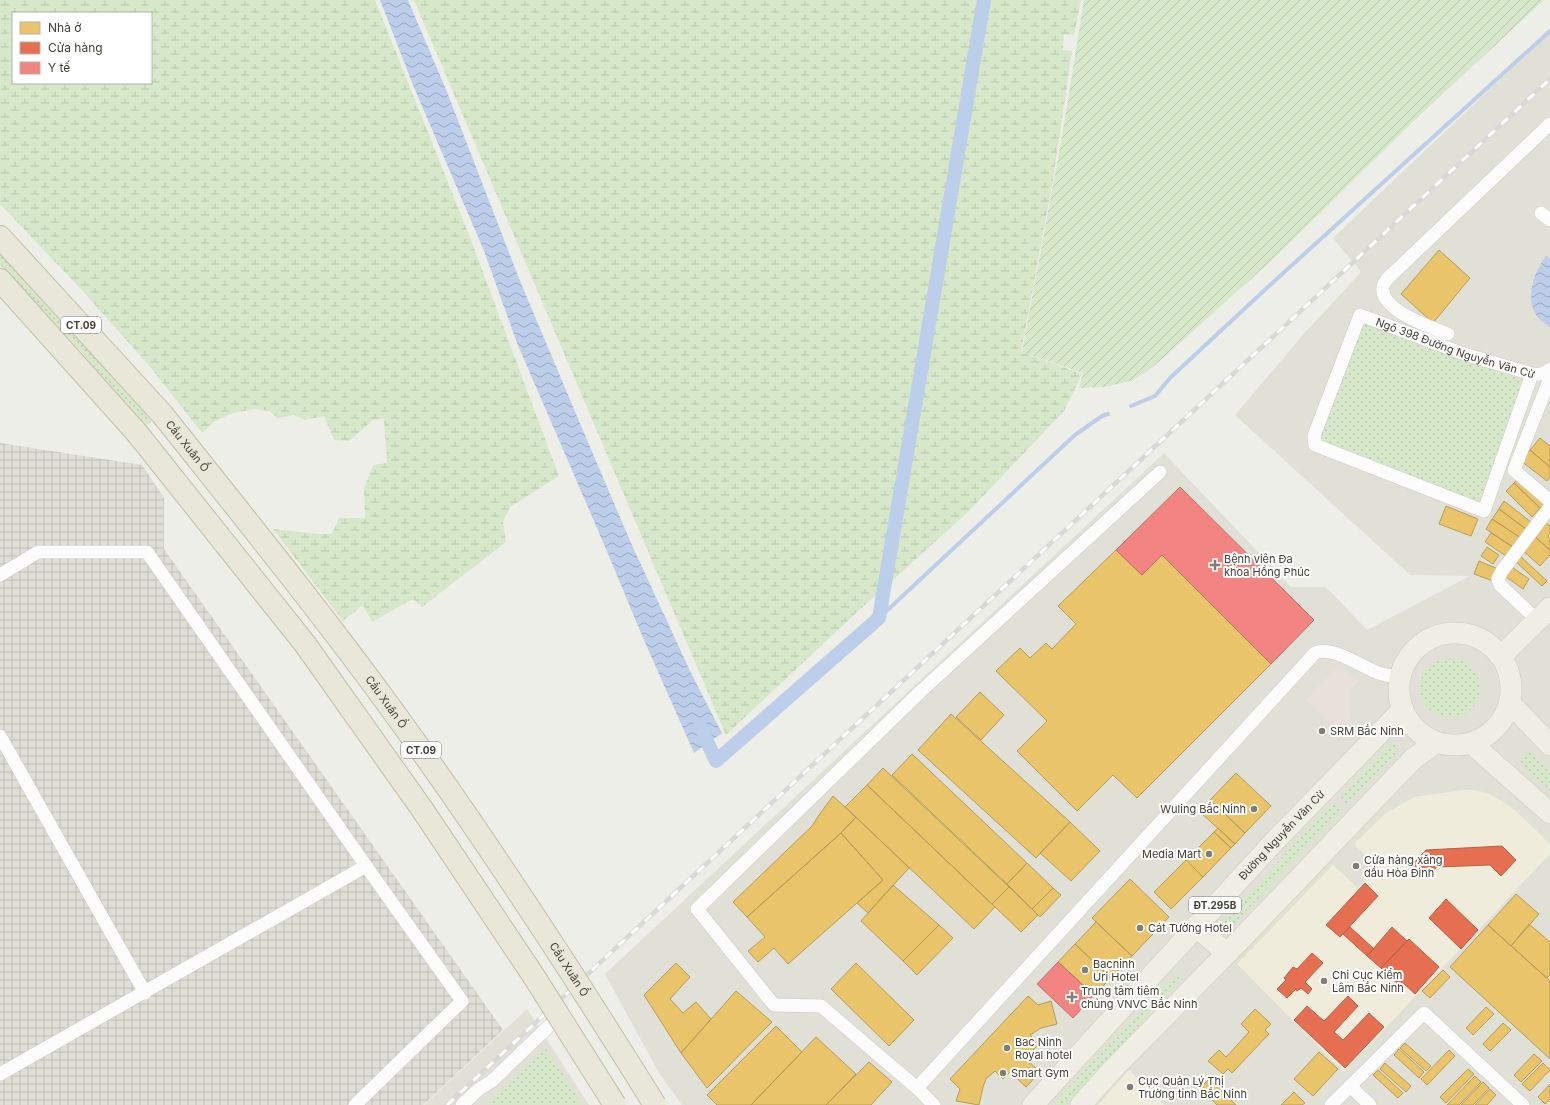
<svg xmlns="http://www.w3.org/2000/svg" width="1550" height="1105" font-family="Inter,sans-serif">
	<defs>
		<pattern id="industrial-grid" width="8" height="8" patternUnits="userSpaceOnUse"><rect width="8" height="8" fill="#deddd6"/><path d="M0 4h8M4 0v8" fill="none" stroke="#c0bfb8"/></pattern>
		<pattern id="grass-dots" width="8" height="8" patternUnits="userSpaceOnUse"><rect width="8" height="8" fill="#d6e7ca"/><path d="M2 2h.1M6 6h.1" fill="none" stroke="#b9c7ae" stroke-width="1.8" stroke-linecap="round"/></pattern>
		<pattern id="wetland-marsh" width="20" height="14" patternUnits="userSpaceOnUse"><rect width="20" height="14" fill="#d6e7ca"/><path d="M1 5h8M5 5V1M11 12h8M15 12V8" fill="none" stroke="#b9c7ae"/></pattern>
		<pattern id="garden-furrows" width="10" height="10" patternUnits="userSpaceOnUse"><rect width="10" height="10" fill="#d6e7ca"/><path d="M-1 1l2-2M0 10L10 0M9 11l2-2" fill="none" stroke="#b9c7ae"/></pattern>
		<pattern id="water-waves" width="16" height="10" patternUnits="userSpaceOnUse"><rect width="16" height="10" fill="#bccee9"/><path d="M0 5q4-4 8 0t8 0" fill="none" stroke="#9aa9be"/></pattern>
	</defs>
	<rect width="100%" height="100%" fill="#eeeee8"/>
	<path fill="#e1e0d6" d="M 1550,32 L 1550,1105 L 682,1105 L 659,1073 L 605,974 L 1164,453 L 1291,587 L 1326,587 L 1367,630 L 1470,576 L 1410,575 L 1235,415 L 1301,337 L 1361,272 L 1333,238 Z
		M 527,1009 L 589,1105 L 424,1105 Z"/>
	<path fill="#f0ecdc" d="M 1463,790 L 1475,790 L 1487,793 L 1500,800 L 1515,810 L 1550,844 L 1550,854 L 1344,1072 L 1237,964 L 1333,865 L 1358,888 L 1378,867 L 1354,844 L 1386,813 L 1415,797 Z
		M 1129,1070 L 1164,1105 L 1098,1105 Z"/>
	<path fill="url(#industrial-grid)" d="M 0,443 L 142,465 L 164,498 L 164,549 L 503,1030 L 423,1105 L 0,1105 Z"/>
	<path fill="#e9e0d9" d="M 1342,668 L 1359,681 L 1350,690 L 1351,724 L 1340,733 L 1306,700 L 1334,669 Z"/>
	<path fill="url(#grass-dots)" d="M 0,251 L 154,419 L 146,426 L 77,347 L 0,265 Z
		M 1365,321 L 1523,379 L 1480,506 L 1323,445 L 1318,434 Z
		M1420 688a30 30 0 1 1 60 0a30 30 0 1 1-60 0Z
		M 1391,743 L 1395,744 L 1398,746 L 1398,749 L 1396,753 L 1346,804 L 1341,797 Z
		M 1530,753 L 1550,772 L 1550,791 L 1522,764 L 1520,758 L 1523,754 Z
		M 1332,802 L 1341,810 L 1227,931 L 1220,936 L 1216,931 Z
		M 1178,972 L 1183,977 L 1066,1105 L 1052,1105 Z
		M 545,1048 L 565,1077 L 582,1105 L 487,1105 Z"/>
	<path fill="url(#wetland-marsh)" fill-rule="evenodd" d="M 0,0 L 375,0 L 471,240 L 559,476 L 510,507 L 503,522 L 506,542 L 422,607 L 413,599 L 372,622 L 363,605 L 343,621 L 273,529 L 319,534 L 332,534 L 339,518 L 365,518 L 364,489 L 373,465 L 387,463 L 384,419 L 373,420 L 349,441 L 334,440 L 324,416 L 304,420 L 295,415 L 278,418 L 269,411 L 254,409 L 233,413 L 215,421 L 202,433 L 151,368 L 79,287 L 0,204 ZM 13,13 L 151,13 L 151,83 L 13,83 Z
		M 414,0 L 1081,0 L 1074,35 L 1064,35 L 1063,50 L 1072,51 L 1053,180 L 1021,352 L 1082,374 L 1064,411 L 967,513 L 856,613 L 726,735 Z"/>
	<path fill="url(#garden-furrows)" d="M 1084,0 L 1544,0 L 1419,116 L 1271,261 L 1171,351 L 1148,371 L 1131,381 L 1104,387 L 1079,388 L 1083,373 L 1022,352 L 1063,131 Z"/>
	<path fill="url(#water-waves)" d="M 380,0 L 408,0 L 447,92 L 520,281 L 582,428 L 631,543 L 691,673 L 722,733 L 694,753 L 643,638 L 606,549 L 517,343 L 484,251 L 413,85 Z
		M 1546,256 L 1550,259 L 1550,327 C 1521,313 1530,277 1546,256 Z"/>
	<path fill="#e9c46a" stroke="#b79c5a" d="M 1439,250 L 1470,278 L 1433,323 L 1401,294 Z
		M 1540,438 L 1550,446 L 1550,467 L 1530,450 Z
		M 1530,450 L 1550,467 L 1550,477 L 1547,481 L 1521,461 Z
		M 1523,473 L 1550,498 L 1540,508 L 1514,483 Z
		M 1514,483 L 1540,508 L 1532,517 L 1506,491 Z
		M 1504,501 L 1531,522 L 1526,529 L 1499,509 Z
		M 1446,506 L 1478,519 L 1471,536 L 1439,524 Z
		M 1499,509 L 1526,529 L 1521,538 L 1492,519 Z
		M 1492,519 L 1521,538 L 1514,548 L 1486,529 Z
		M 1544,521 L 1550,526 L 1550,534 L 1548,536 L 1550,539 L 1550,550 L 1533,535 Z
		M 1491,533 L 1515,548 L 1509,558 L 1485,542 Z
		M 1533,535 L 1550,550 L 1550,555 L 1540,566 L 1520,548 Z
		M 1487,547 L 1499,555 L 1493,564 L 1481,556 Z
		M 1116,550 L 1142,575 L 1162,555 L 1271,664 L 1137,798 L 1113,775 L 1077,811 L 1017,751 L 1047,721 L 996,671 L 1020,648 L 1030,658 L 1046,643 L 1052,649 L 1076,624 L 1058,606 Z
		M 1518,554 L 1547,581 L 1542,586 L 1513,559 Z
		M 1479,561 L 1498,569 L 1493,581 L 1474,574 Z
		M 1509,565 L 1529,579 L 1523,589 L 1502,574 Z
		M 980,692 L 1004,715 L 981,740 L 956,717 Z
		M 951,714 L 1070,822 L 1036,858 L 918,750 Z
		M 912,754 L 1027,863 L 1007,884 L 892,775 Z
		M 883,768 L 1009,887 L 992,904 L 867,785 Z
		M 1236,773 L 1271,806 L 1245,833 L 1210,800 Z
		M 867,785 L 995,907 L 974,929 L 845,807 Z
		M 833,796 L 856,817 L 841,833 L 747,917 L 733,902 L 812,826 L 819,815 Z
		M 1210,800 L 1245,833 L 1235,844 L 1200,812 Z
		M 856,817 L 909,868 L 868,913 L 857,903 L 883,880 L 841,833 Z
		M 1070,822 L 1100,851 L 1071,881 L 1040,853 Z
		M 1218,828 L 1235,844 L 1231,848 L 1214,832 Z
		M 1214,832 L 1231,848 L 1203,877 L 1186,860 Z
		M 841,833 L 883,880 L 788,964 L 774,948 L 758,962 L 748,951 L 765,937 L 747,917 Z
		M 1186,860 L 1203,877 L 1171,909 L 1154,892 Z
		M 1027,863 L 1053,888 L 1032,909 L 1007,884 Z
		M 1130,879 L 1169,917 L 1132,956 L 1092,918 Z
		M 893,885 L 939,925 L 903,961 L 861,921 Z
		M 1009,887 L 1038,915 L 1021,932 L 992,904 Z
		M 1053,888 L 1061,895 L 1040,917 L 1032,909 Z
		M 1516,894 L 1539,914 L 1511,946 L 1488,925 Z
		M 1096,922 L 1132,956 L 1111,978 L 1075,944 Z
		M 1529,924 L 1550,942 L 1550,975 L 1547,978 L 1511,946 Z
		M 939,925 L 953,938 L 917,975 L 903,961 Z
		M 1488,925 L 1550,981 L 1550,1059 L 1450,967 Z
		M 1075,944 L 1111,978 L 1094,995 L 1058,962 Z
		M 676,963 L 690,977 L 670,999 L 683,1013 L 696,1002 L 711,1019 L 681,1053 L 644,995 Z
		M 856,963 L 914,1020 L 889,1046 L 831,989 Z
		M 1443,970 L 1450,977 L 1430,998 L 1422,991 Z
		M 736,991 L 772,1022 L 707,1088 L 681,1053 Z
		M 1028,996 L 1038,1005 L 1051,1001 L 1057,1024 L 1041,1028 L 1030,1035 L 1039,1044 L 1025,1058 L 1040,1072 L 1026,1087 L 1010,1072 L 1003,1079 L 995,1071 L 986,1079 L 983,1087 L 979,1105 L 956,1101 L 960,1089 L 950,1079 Z
		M 1486,1007 L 1494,1014 L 1473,1035 L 1466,1028 Z
		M 1255,1009 L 1271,1024 L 1265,1030 L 1269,1034 L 1232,1073 L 1228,1069 L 1223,1074 L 1208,1061 L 1219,1050 L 1226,1057 L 1249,1032 L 1241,1024 Z
		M 1503,1023 L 1511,1030 L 1490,1051 L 1483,1044 Z
		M 776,1026 L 802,1052 L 751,1105 L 717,1105 L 707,1095 Z
		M 816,1037 L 856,1074 L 826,1105 L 751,1105 Z
		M 1405,1043 L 1431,1066 L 1426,1071 L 1400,1048 Z
		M 1399,1049 L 1424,1072 L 1419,1078 L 1394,1055 Z
		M 1449,1050 L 1455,1056 L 1427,1085 L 1421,1079 Z
		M 1319,1052 L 1338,1069 L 1313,1096 L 1294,1079 Z
		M 1534,1054 L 1542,1061 L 1521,1082 L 1514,1075 Z
		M 869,1062 L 892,1082 L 871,1105 L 826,1105 Z
		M 1385,1063 L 1411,1086 L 1406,1092 L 1380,1069 Z
		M 1543,1063 L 1550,1070 L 1530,1091 L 1522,1084 Z
		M 1468,1069 L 1474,1074 L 1446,1103 L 1440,1097 Z
		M 1378,1070 L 1403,1093 L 1398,1098 L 1373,1075 Z
		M 1475,1076 L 1481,1082 L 1459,1105 L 1447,1105 Z
		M 1209,1079 L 1236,1105 L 1217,1105 L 1200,1088 Z
		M 1483,1082 L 1489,1088 L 1473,1105 L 1461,1105 Z
		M 1550,1084 L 1550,1099 L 1545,1104 L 1538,1097 Z
		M 1490,1089 L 1496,1095 L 1487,1105 L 1475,1105 Z
		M 1294,1092 L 1305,1103 L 1302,1105 L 1281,1105 Z"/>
	<path fill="#e76f51" stroke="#b66149" d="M 1502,846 L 1516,860 L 1501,876 L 1490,865 L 1437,867 L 1426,878 L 1412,865 L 1426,850 Z
		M 1365,883 L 1378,896 L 1340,937 L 1326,925 Z
		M 1446,899 L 1478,930 L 1461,949 L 1429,918 Z
		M 1350,927 L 1374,949 L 1367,956 L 1343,934 Z
		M 1392,927 L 1407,941 L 1381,968 L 1367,956 Z
		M 1409,939 L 1439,967 L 1415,994 L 1403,983 L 1400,986 L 1381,968 Z
		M 1312,953 L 1323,963 L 1305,982 L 1312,989 L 1308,994 L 1301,988 L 1297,991 L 1296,989 L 1287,998 L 1277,989 L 1286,980 L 1284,978 L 1293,967 L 1297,969 Z
		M 1348,996 L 1358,1006 L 1334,1032 L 1343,1040 L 1369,1013 L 1384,1027 L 1345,1068 L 1294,1020 L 1307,1006 L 1324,1021 Z"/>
	<path fill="#f28482" stroke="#be706b" d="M 1180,487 L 1314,620 L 1271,664 L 1162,555 L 1142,575 L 1116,550 Z
		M 1058,962 L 1094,995 L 1073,1018 L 1037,984 Z"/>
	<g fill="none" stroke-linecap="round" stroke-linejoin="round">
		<path stroke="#bccee9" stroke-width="4" d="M 1131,406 L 1155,396 L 1171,377 L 1269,286 L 1550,31
			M 879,618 L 1075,435 L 1102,416 L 1108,414"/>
		<path stroke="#bccee9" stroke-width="14" d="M 700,726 L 716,761 L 879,618 L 984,0"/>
		<g stroke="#cccbc6" stroke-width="14">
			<g id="minor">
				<path d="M 1541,213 L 1550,220"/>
				<path d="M 1448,334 C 1432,328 1379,310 1383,287 C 1383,284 1386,281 1387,279 L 1550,124"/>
				<path id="s1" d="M 1532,374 L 1484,511 L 1315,445 L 1314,438 L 1315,433 L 1360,315 L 1464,354 L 1532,374 C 1540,375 1544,374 1550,369"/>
				<path d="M 1550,378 L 1514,470 L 1550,501"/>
				<path d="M 0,575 L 38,552 L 147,552 L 366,866 L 462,1001 L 355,1105"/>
				<path d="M 1538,621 L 1500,585 L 1498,579 L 1502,571 L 1550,507"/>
				<path d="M 0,736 L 145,993"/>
				<path d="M 0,1074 L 366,866"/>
				<path d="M 1350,1086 L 1370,1105"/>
				<path d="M 917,1088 L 1315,653 C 1330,645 1361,666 1376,672 C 1383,675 1392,676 1400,678"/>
				<path d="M 462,1105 L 479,1089 L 492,1081 L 549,1026"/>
				<path d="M 934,1105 L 917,1088 L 821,1006 L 774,1005 L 697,909 L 920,692 L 1160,472"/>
				<path d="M 1331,1105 L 1424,1013 L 1523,1105"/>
			</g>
		</g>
		<g stroke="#cfccb7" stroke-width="22">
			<g id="primary">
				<circle cx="1455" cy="689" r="56"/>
				<path d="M 1501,656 L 1550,608"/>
				<path d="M 1510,703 L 1550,745"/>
				<path d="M 1471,743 L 1550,813"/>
				<path d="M 1196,926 L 1227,954"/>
				<path id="s2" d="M 1033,1105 L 1271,845 L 1403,709"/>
				<path d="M 1081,1105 L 1112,1070 L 1241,939 L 1412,760 L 1436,742"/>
			</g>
		</g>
		<g stroke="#c3bfa6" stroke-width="24">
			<path id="motorway" d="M 0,237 L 162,414
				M 0,280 L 137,433"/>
		</g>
		<use href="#minor" stroke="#fcfcfc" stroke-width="13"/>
		<use href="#primary" stroke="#efeee4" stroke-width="21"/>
		<use href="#motorway" stroke="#e9e7da" stroke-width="22"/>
		<g stroke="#d8d8d7" stroke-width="4.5">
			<path id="rail" d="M 447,1105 L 1550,79"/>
		</g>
		<use href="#rail" stroke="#fff" stroke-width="3" stroke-dasharray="9" stroke-linecap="butt"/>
		<g stroke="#c3bfa6" stroke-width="24" stroke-linecap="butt">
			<g id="motorway-bridge">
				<path id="s3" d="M 162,414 C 239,511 317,607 390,707 C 484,836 571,970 655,1105"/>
				<path d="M 137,433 L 305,644 L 422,809 L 533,975 L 615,1105"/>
			</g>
		</g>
		<use href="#motorway-bridge" stroke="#e9e7da" stroke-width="22"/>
	</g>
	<g fill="#7f7d74" stroke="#fff" stroke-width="1.5">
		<path d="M1213 559h4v4h4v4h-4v4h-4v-4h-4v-4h4z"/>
		<circle cx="1322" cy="731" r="4"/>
		<circle cx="1254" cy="809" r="4"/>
		<circle cx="1209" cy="854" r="4"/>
		<circle cx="1356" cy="866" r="4"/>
		<circle cx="1140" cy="928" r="4"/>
		<circle cx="1085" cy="970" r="4"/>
		<circle cx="1324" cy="981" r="4"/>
		<path d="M1070 991h4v4h4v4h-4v4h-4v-4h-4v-4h4z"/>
		<circle cx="1007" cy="1048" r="4"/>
		<circle cx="1003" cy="1073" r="4"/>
		<circle cx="1130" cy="1087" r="4"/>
	</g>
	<g text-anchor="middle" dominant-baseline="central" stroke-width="4" stroke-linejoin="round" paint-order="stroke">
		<g fill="#fff" stroke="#7b7972" stroke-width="1">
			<rect x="61" y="317" width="40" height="16" rx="3"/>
			<rect x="401" y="742" width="40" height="16" rx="3"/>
			<rect x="1189" y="897" width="52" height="16" rx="3"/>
		</g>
		<g font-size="10" font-weight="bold" fill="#434035">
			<text x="81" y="325">CT.09</text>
			<text x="421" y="750">CT.09</text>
			<text x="1215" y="905">ĐT.295B</text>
		</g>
		<g font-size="11" fill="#434035" stroke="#fff">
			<text stroke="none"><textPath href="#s1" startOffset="566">Ngõ 398 Đường Nguyễn Văn Cừ</textPath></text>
			<text stroke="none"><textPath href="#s3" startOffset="41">Cầu Xuân Ổ</textPath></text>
			<text stroke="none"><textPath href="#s3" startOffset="365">Cầu Xuân Ổ</textPath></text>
			<text stroke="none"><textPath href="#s2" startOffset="367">Đường Nguyễn Văn Cừ</textPath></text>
			<text stroke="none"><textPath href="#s3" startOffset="689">Cầu Xuân Ổ</textPath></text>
		</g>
		<g font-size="11" fill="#434035" stroke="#fff" text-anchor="start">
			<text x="1224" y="559">Bệnh viện Đa<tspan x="1224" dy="13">khoa Hồng Phúc</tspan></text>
			<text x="1330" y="731">SRM Bắc Ninh</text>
			<text x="1246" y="809" text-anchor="end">Wuling Bắc Ninh</text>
			<text x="1201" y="854" text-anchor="end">Media Mart</text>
			<text x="1364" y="860">Cửa hàng xăng<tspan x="1364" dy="13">dầu Hòa Đình</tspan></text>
			<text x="1148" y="928">Cát Tường Hotel</text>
			<text x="1093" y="964">Bacninh<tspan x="1093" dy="13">Uri Hotel</tspan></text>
			<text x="1332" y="975">Chi Cục Kiểm<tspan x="1332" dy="13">Lâm Bắc Ninh</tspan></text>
			<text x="1081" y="991">Trung tâm tiêm<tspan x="1081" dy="13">chủng VNVC Bắc Ninh</tspan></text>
			<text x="1015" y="1042">Bac Ninh<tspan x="1015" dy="13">Royal hotel</tspan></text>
			<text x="1011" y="1073">Smart Gym</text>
			<text x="1138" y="1081">Cục Quản Lý Thị<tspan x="1138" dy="13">Trường tỉnh Bắc Ninh</tspan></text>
		</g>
	</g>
	<rect x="12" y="12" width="140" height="72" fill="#ffffff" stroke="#b4b3ae"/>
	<rect x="20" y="22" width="20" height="12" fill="#e9c46a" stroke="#b4b3ae"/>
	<text x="48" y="32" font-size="12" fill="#434035">Nhà ở</text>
	<rect x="20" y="42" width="20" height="12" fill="#e76f51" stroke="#b4b3ae"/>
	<text x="48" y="52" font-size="12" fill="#434035">Cửa hàng</text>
	<rect x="20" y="62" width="20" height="12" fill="#f28482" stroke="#b4b3ae"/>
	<text x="48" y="72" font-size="12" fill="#434035">Y tế</text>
</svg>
